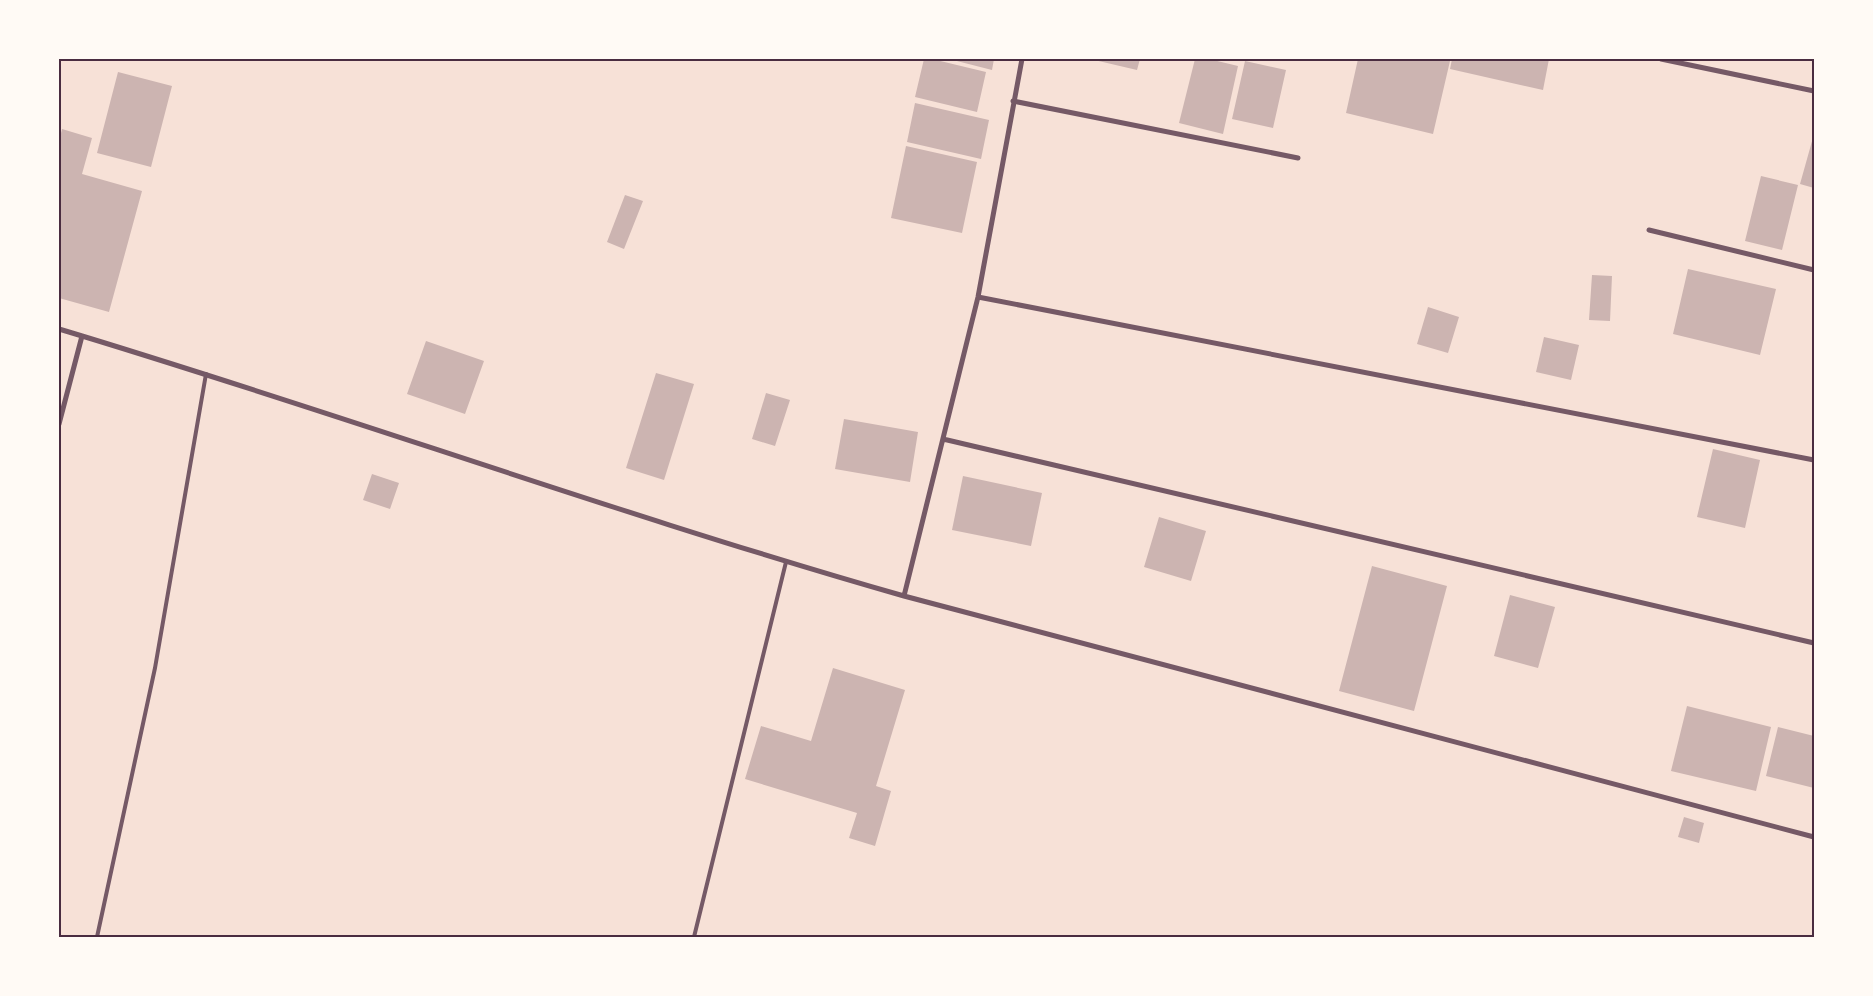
<svg xmlns="http://www.w3.org/2000/svg" width="1873" height="996" font-family="'DM Sans',sans-serif">
	<rect width="100%" height="100%" fill="#f7e1d7"/>
	<path fill="#ccb4b1" d="M 924,59 L 932,59 L 986,72 L 977,112 L 915,97 Z
		M 949,59 L 994,59 L 992,70 Z
		M 1090,59 L 1140,59 L 1137,70 Z
		M 1195,59 L 1209,59 L 1238,66 L 1223,134 L 1179,123 Z
		M 1358,59 L 1442,59 L 1450,61 L 1433,134 L 1346,113 Z
		M 1452,59 L 1549,59 L 1543,90 L 1450,69 Z
		M 1245,61 L 1286,70 L 1273,128 L 1232,119 Z
		M 118,72 L 172,86 L 151,167 L 97,153 Z
		M 915,103 L 989,120 L 981,159 L 907,142 Z
		M 62,129 L 92,138 L 82,174 L 142,191 L 109,312 L 59,298 L 59,141 Z
		M 1814,134 L 1814,188 L 1800,184 Z
		M 906,146 L 977,162 L 962,233 L 891,218 Z
		M 1761,176 L 1798,185 L 1782,250 L 1745,241 Z
		M 625,195 L 643,201 L 624,249 L 607,242 Z
		M 1688,269 L 1776,289 L 1760,355 L 1673,334 Z
		M 1592,275 L 1612,276 L 1610,321 L 1589,320 Z
		M 1428,307 L 1459,317 L 1448,353 L 1417,344 Z
		M 1544,337 L 1579,345 L 1571,380 L 1536,372 Z
		M 426,341 L 484,361 L 465,414 L 407,394 Z
		M 656,373 L 694,384 L 664,480 L 626,468 Z
		M 766,393 L 790,400 L 775,446 L 752,439 Z
		M 844,419 L 918,432 L 910,482 L 835,469 Z
		M 1713,449 L 1760,460 L 1745,528 L 1697,517 Z
		M 372,474 L 399,483 L 390,509 L 363,500 Z
		M 963,476 L 1042,493 L 1031,546 L 952,530 Z
		M 1159,517 L 1206,531 L 1191,581 L 1144,567 Z
		M 1372,566 L 1447,586 L 1414,711 L 1339,691 Z
		M 1510,595 L 1555,607 L 1538,668 L 1494,656 Z
		M 833,668 L 905,690 L 876,786 L 891,791 L 875,846 L 849,838 L 857,813 L 745,779 L 761,726 L 811,741 Z
		M 1687,706 L 1771,727 L 1756,791 L 1671,771 Z
		M 1778,727 L 1814,736 L 1814,788 L 1766,776 Z
		M 1684,817 L 1704,823 L 1699,843 L 1678,837 Z"/>
	<g fill="none" stroke-linecap="round" stroke-linejoin="round">
		<path stroke="#755966" stroke-width="4" d="M 97,937 L 155,668 L 206,374
			M 694,937 L 786,562"/>
		<path stroke="#755966" stroke-width="5" d="M 1661,59 L 1814,91
			M 1013,101 L 1298,158
			M 1649,230 L 1814,270
			M 978,297 L 1814,460
			M 59,329 C 342,414 620,515 904,596 L 1814,837
			M 59,424 L 82,336
			M 943,439 L 1814,643
			M 904,596 L 978,297 L 1022,59"/>
	</g>
	<rect width="1873" height="996" fill="none" stroke="#fffaf5" stroke-width="120"/>
	<rect x="60" y="60" width="1753" height="876" fill="none" stroke="#4a2c40" stroke-width="2"/>
</svg>
